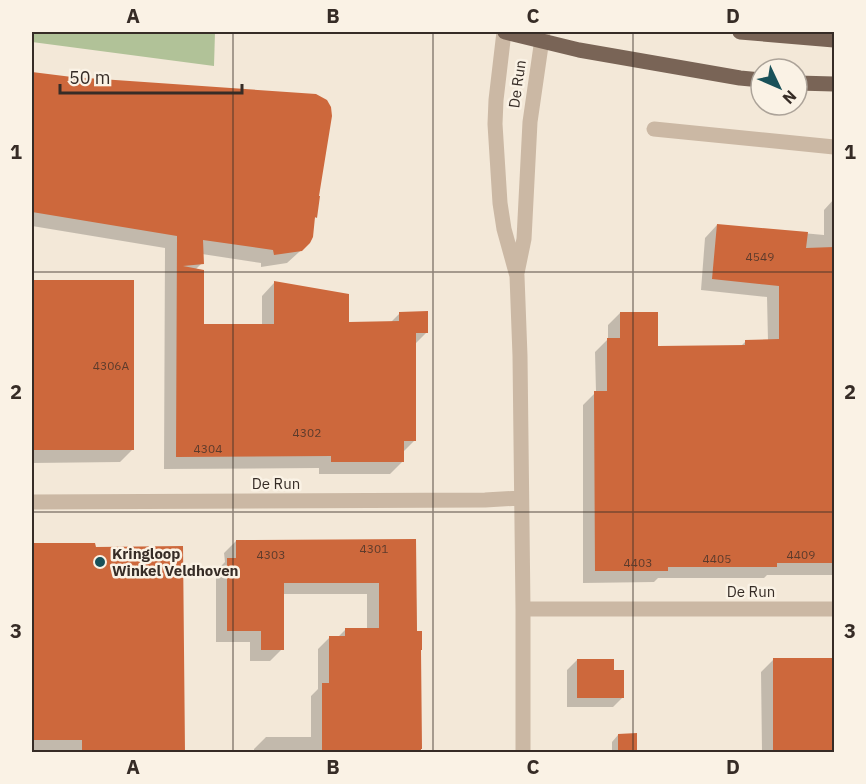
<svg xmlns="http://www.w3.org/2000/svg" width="866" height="784" font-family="'IBM Plex Sans',sans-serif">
	<rect width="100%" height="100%" fill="#f3e8d8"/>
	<path fill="#b1c298" d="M 32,32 L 215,32 L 214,66 L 32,42 Z"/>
	<path fill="#0003" d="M 32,73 L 72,79 L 316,217 L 313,220 L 309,243 L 287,263 L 261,267 L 261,263 L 202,254 L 202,263 L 195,270 L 202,325 L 262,325 L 262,296 L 274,283 L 348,323 L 390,323 L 400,313 L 427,332 L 414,345 L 414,441 L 403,452 L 403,461 L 390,474 L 319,474 L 319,468 L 164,469 L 165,248 L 32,226 Z
		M 834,199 L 834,575 L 767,575 L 764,578 L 658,578 L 654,582 L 583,583 L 583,405 L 596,392 L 595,352 L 608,339 L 608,325 L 620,313 L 657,348 L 740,347 L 746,341 L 768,341 L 767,297 L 701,290 L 705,238 L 717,225 L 824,235 L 824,210 Z
		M 32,282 L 133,282 L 133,449 L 120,462 L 32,463 Z
		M 236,541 L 415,541 L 419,752 L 254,752 L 254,749 L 266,737 L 311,737 L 311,696 L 318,689 L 318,649 L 330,637 L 338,637 L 345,630 L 367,630 L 367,594 L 282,594 L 282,649 L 270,661 L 250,661 L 250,642 L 216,642 L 216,571 L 225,562 L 224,553 Z
		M 94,544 L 183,751 L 211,752 L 32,751 L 32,545 Z
		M 577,660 L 613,671 L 623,697 L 613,707 L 567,707 L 567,670 Z
		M 773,660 L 834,660 L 834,752 L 762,752 L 761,672 Z
		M 618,735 L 636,752 L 612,752 L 612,742 Z"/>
	<path fill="#cd683c" d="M 32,72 L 72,77 L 316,94 L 327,100 L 331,107 L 332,116 L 319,196 L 320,196 L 317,218 L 315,217 L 313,237 L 310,243 L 302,251 L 274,255 L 273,250 L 203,240 L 204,264 L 183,266 L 204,270 L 204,324 L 274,324 L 274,281 L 349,294 L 349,322 L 399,321 L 399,312 L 428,311 L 428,333 L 416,333 L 416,441 L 404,441 L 404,462 L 331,462 L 331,456 L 176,457 L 177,236 L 32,212 Z
		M 717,224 L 808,232 L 806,248 L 834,247 L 834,563 L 777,563 L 777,567 L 668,567 L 668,571 L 595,571 L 594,391 L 607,391 L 607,338 L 620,338 L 620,312 L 658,312 L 658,346 L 745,345 L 745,340 L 779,339 L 779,286 L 712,279 Z
		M 32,280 L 134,280 L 134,450 L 32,450 Z
		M 416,539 L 417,631 L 422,631 L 422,650 L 421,650 L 422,749 L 421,749 L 421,753 L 322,753 L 322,683 L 329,683 L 329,636 L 345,636 L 345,628 L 379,628 L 379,583 L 284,583 L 284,650 L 261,650 L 261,631 L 227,631 L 227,558 L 236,558 L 236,540 Z
		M 32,543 L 95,543 L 96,547 L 183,546 L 185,753 L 82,753 L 82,740 L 32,740 Z
		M 773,658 L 834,658 L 834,753 L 773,753 Z
		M 577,659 L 614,659 L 614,670 L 624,670 L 624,698 L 577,698 Z
		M 637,733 L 637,753 L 618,753 L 618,734 Z"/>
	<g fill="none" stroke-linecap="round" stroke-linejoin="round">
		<path stroke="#cbb8a4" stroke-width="15" d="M 504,32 L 496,100 L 495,124 L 500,203 L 504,229 L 517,276 L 520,356 L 523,609 L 523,752
			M 654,129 L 834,147
			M 517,273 L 524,239 L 530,122 L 543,32
			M 32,502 L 485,500 L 521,498
			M 523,609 L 834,609"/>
		<path stroke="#796456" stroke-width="15" d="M 505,32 L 579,50 L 740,78 L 761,80
			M 740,32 L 834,40
			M 797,83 L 834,84"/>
	</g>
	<path fill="none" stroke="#362c26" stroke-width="1.5" stroke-opacity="0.55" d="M 233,32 L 233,752M 433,32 L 433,752M 633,32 L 633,752M 32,272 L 834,272M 32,512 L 834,512"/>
	<circle fill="#195159" stroke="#faf2e5" stroke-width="2" cx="100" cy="562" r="6"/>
	<g text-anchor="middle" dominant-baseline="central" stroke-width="5" stroke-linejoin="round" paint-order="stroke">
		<g font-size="12" fill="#5c3b2c">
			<text x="760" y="256">4549</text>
			<text x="111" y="365">4306A</text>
			<text x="307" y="432">4302</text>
			<text x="208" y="448">4304</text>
			<text x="374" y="548">4301</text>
			<text x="271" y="554">4303</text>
			<text x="801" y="554">4409</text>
			<text x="717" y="558">4405</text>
			<text x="638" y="562">4403</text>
		</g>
		<g font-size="15" fill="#362c26" stroke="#faf2e5">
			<text transform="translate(517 84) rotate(-82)">De Run</text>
			<text x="276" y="483">De Run</text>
			<text x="751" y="591">De Run</text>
		</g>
		<g font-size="15" font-weight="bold" fill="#362c26" stroke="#faf2e5" text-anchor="start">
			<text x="112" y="553">Kringloop<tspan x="112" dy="17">Winkel Veldhoven</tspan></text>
		</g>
	</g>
	<rect width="866" height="784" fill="none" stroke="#faf2e5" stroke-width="66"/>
	<g transform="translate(779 87) rotate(134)"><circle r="28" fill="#faf2e5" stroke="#aca399" stroke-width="1.5"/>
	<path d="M0-4.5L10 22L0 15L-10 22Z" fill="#195159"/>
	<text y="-9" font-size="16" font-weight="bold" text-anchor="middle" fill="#362c26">N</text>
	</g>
	<path d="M60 84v9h182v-9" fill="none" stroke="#362c26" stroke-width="3"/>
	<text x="69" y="84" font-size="18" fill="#362c26" stroke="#faf2e5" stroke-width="4.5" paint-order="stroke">50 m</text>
	<rect x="33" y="33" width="800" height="718" fill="none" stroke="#362c26" stroke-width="2"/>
	<g font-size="20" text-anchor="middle" font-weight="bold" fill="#362c26">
		<text x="133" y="23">A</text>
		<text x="333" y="23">B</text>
		<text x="533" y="23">C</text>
		<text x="733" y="23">D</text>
		<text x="16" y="159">1</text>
		<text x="850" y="159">1</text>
		<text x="16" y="399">2</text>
		<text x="850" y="399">2</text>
		<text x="16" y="638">3</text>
		<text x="850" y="638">3</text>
		<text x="133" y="774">A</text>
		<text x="333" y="774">B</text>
		<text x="533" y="774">C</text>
		<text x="733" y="774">D</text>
	</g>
</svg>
